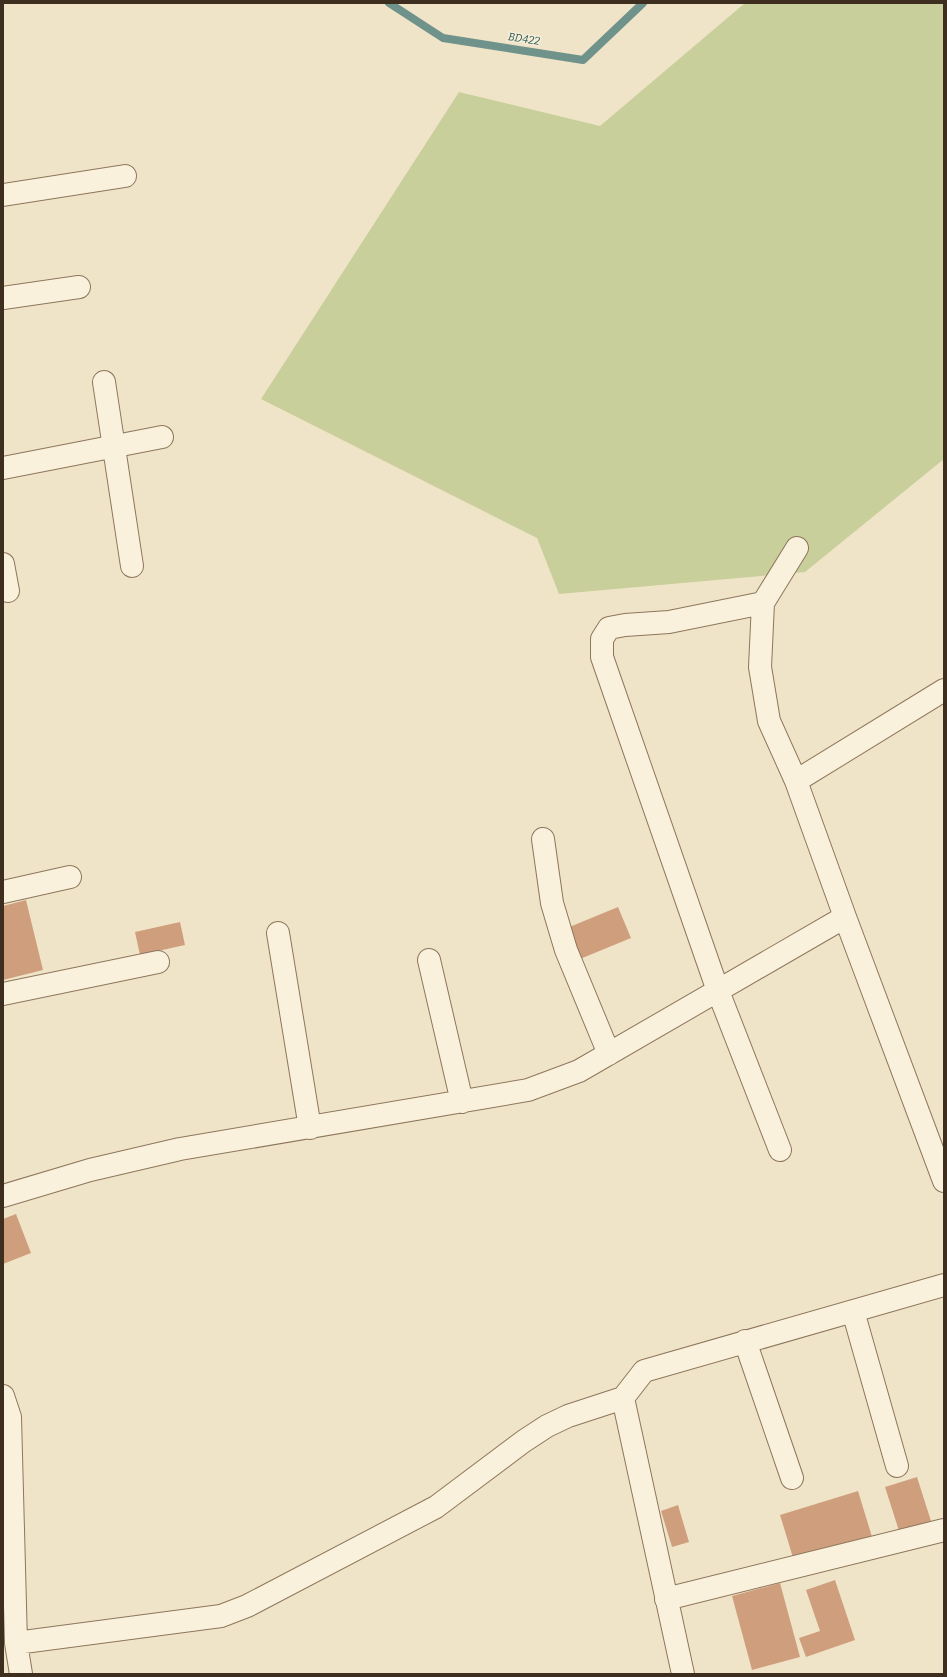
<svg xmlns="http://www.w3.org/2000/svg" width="947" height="1677" font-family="Bitter,serif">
	<rect width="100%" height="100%" fill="#f0e4c8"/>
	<path fill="#c9cf9b" d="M 745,3 L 944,3 L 944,459 L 805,572 L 559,594 L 537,538 L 261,399 L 459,92 L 600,126 Z"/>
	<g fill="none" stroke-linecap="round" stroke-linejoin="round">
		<path stroke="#6f938a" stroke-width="8" d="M 389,3 L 443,38 L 583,60 L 643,3"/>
	</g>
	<path fill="#cf9f7d" d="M 26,900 L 43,970 L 3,980 L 3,906 Z
		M 618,907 L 631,938 L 580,959 L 567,928 Z
		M 180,922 L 185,945 L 140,955 L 135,932 Z
		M 16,1214 L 31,1253 L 3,1264 L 3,1219 Z
		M 917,1477 L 931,1521 L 899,1531 L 885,1487 Z
		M 858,1491 L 873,1540 L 795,1564 L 780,1515 Z
		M 678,1505 L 689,1542 L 672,1547 L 661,1511 Z
		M 835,1580 L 855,1640 L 806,1657 L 799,1638 L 820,1631 L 806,1590 Z
		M 780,1583 L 800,1657 L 752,1670 L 732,1596 Z"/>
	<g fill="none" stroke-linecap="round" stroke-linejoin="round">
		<g stroke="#8d765c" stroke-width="24">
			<path id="minor" d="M 3,195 L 125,176
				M 3,298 L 79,287
				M 104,382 L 132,566
				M 3,468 L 162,437
				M 3,564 L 8,591
				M 763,603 L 669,622 L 625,625 L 609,628 L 602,639 L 602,657 L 718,991 L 780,1150
				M 944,690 L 796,781 L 845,917 L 944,1181
				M 796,781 L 769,721 L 760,667 L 763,603 L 797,548
				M 543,839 L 552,903 L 566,950 L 609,1054
				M 3,892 L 70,877
				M 278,933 L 310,1128
				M 429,960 L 462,1102
				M 3,994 L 158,962
				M 3,1196 L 90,1170 L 180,1149 L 528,1090 L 579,1071 L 845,917
				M 853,1311 L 897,1466
				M 745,1341 L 792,1478
				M 3,1396 L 10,1417 L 16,1643 L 21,1674
				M 666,1599 L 944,1530
				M 16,1643 L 221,1616 L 247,1606 L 436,1507 L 524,1441 L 547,1426 L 568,1416 L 623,1398
				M 683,1674 L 623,1398 L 644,1371 L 944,1285"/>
		</g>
		<use href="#minor" stroke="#faf1dc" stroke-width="22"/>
	</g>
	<g text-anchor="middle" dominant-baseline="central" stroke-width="3" stroke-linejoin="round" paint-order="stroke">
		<g font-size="11" font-style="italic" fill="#2f5d5a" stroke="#f7eed8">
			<text transform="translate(524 39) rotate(9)">BD422</text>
		</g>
	</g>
	<rect width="947" height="1677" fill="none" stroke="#3d2e20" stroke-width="8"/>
</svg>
